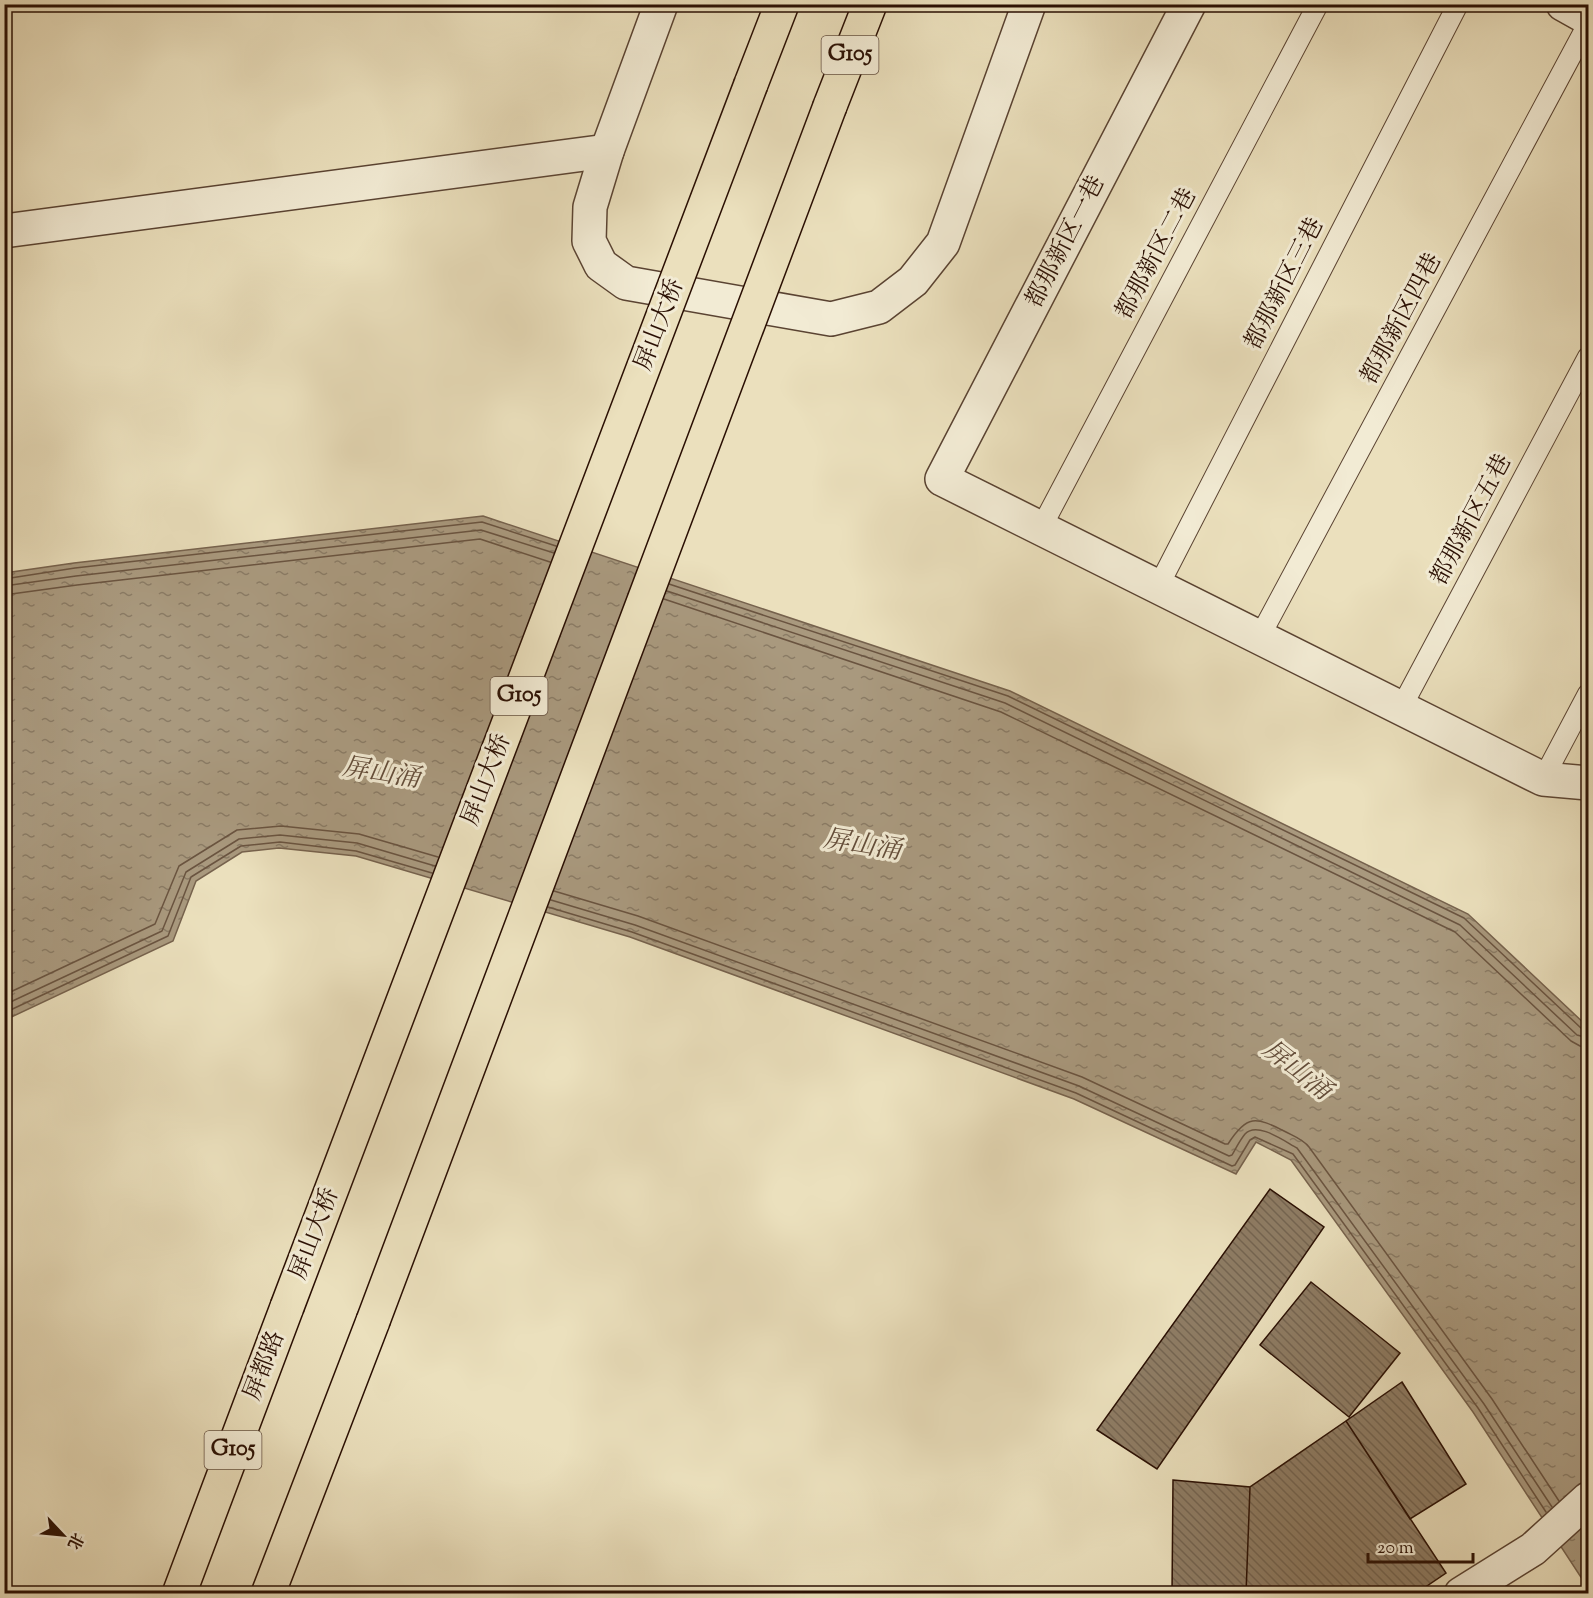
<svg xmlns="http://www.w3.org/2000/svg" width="1593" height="1598" font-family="'Sorts Mill Goudy','Noto Serif SC',serif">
	<defs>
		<pattern id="water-ripples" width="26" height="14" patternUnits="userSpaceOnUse" patternTransform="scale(1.5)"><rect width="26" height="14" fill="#a9997e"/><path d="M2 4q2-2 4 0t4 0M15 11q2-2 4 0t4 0" fill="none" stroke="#8a7b65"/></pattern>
		<pattern id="building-back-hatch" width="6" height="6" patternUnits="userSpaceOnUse" patternTransform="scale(1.5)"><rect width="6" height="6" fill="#8e7c64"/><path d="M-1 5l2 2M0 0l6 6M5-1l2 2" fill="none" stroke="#746450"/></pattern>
	</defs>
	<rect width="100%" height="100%" fill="#ebe0bd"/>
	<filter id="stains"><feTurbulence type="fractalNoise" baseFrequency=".00333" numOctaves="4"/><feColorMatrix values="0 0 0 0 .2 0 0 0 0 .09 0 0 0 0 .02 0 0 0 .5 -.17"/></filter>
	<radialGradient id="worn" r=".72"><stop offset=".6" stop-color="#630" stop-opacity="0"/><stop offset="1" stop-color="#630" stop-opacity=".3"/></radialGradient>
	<path fill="url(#water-ripples)" stroke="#76624d" stroke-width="1.5" d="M 483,516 L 1010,691 L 1468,914 L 1588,1027 L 1588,1588 L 1473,1412 L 1291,1160 L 1256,1142 L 1236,1174 L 1074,1099 L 630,937 L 356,856 L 279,848 L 242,852 L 196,881 L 173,941 L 5,1020 L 5,573 L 74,563 Z"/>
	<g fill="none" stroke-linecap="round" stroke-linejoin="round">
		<path stroke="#6a5440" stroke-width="1.5" d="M 4,579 L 75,568 L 482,522 L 556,546
			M 669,584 L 1008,696 L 1464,918 L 1582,1029 L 1588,1030
			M 4,586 L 76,576 L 481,530 L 554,553
			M 667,591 L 1005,703 L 1460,925 L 1577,1035 L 1588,1038
			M 4,595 L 77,585 L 480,539 L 550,562
			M 664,599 L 1001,712 L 1455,932 L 1571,1041 L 1580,1046 L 1588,1047
			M 554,891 L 638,916 L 1082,1077 L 1225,1144 L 1228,1144 C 1247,1114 1256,1117 1284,1131 C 1293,1136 1303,1139 1309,1147 L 1492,1399 L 1559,1501
			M 551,900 L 635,925 L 1079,1086 L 1229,1156 L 1232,1155 C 1236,1148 1240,1140 1245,1134 C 1257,1121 1284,1141 1297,1148 L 1484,1404 L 1552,1507
			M 548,907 L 632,932 L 1076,1093 L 1232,1166 L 1235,1165 L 1250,1140 L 1255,1137 L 1293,1154 L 1478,1408 L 1546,1512
			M 4,995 L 155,924 L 179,866 L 237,830 L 281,826 L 359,834 L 438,857
			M 4,1005 L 162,931 L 186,872 L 239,839 L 280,835 L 357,843 L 435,866
			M 4,1013 L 168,936 L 191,877 L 241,846 L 280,842 L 356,851 L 432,873"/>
	</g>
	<path fill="url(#building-back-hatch)" stroke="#2a0f03" stroke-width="1.5" d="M 1270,1189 L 1324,1227 L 1157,1469 L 1097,1430 Z
		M 1311,1282 L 1400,1353 L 1349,1417 L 1260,1345 Z
		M 1402,1382 L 1466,1484 L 1410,1519 L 1346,1421 Z
		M 1346,1421 L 1446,1573 L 1415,1594 L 1246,1594 L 1250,1487 Z
		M 1173,1480 L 1250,1487 L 1246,1594 L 1172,1594 Z"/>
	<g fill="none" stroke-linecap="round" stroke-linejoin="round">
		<g stroke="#5a4332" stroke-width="22">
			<path id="service" d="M 1041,528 L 1318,4
				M 1158,587 L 1458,4
				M 1259,638 L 1588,24
				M 1401,708 L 1588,357
				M 1543,779 L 1588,694"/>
		</g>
		<g stroke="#5a4332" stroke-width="36">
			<path id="minor" d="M 1189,4 L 942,479 L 1543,779 L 1588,783
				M 1563,4 L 1588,18
				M 4,231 L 607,151
				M 1461,1594 L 1533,1549 L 1588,1499"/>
		</g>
		<g stroke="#5a4332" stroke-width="36">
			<path id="tertiary" d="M 661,4 L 607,151 L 590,207 L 589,241 L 601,265 L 626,283 L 831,319 L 879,307 L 913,281 L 943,243 L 1029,4"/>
		</g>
		<g stroke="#2a0f03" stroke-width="36">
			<path id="trunk" d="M 751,84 L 782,4
				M 830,106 L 870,4
				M 179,1594 L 287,1307
				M 268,1594 L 373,1321"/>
		</g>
		<use href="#service" stroke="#f2ebd4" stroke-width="20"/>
		<use href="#minor" stroke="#f2ebd4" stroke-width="33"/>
		<use href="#tertiary" stroke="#f2ebd4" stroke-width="33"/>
		<use href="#trunk" stroke="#ebe0bd" stroke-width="33"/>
		<g stroke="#2a0f03" stroke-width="36" stroke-linecap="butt">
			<path id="trunk-bridge" d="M 287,1307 L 751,84
				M 373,1321 L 830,106"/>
		</g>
		<use href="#trunk-bridge" stroke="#ebe0bd" stroke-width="33"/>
	</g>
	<g text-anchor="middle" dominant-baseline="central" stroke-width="6" stroke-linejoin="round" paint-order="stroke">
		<g fill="#f2ebd4" stroke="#665142" stroke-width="1.5">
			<rect x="821.5" y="36" width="57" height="38" rx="4.5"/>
			<rect x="490.5" y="677" width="57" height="38" rx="4.5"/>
			<rect x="204.5" y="1431" width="57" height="38" rx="4.5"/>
		</g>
		<g font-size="22" font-weight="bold" fill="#2a0f03">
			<text x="850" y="55">G105</text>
			<text x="519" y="696">G105</text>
			<text x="233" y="1450">G105</text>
		</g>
		<g font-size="24" fill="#2a0f03" stroke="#f2ebd4">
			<text transform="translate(1066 242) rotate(-63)">都那新区一巷</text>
			<text transform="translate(1157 254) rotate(-62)">都那新区二巷</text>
			<text transform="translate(1285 284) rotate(-63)">都那新区三巷</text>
			<text transform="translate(1402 319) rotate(-62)">都那新区四巷</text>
			<text transform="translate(660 325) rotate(-69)">屏山大桥</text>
			<text transform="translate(1472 520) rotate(-62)">都那新区五巷</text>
			<text transform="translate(487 780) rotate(-69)">屏山大桥</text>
			<text transform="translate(315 1234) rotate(-69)">屏山大桥</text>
			<text transform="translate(265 1366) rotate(-69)">屏都路</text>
		</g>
		<g font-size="26" font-style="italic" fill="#634d3a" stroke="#f2ebd4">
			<text transform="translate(381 774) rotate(9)">屏山涌</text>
			<text transform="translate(862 846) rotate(9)">屏山涌</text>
			<text transform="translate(1296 1071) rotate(38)">屏山涌</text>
		</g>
	</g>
	<rect width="1593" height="1598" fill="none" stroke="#ebe0bd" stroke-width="24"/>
	<rect x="6" y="6" width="1581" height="1586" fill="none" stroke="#2a0f03" stroke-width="3"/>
	<rect x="12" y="12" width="1569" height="1574" fill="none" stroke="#2a0f03" stroke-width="1.5"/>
	<g transform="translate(63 1535) rotate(116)" stroke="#f2ebd4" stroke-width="4.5" paint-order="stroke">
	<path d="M0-4.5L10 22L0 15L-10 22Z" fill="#2a0f03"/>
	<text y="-9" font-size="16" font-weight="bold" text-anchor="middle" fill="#2a0f03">北</text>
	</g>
	<path d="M1368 1553v9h105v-9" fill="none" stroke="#2a0f03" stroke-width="3"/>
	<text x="1377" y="1553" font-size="18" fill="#2a0f03" stroke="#f2ebd4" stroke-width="4.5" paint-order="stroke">20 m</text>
	<rect width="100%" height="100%" filter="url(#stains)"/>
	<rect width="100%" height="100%" fill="url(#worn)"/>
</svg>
